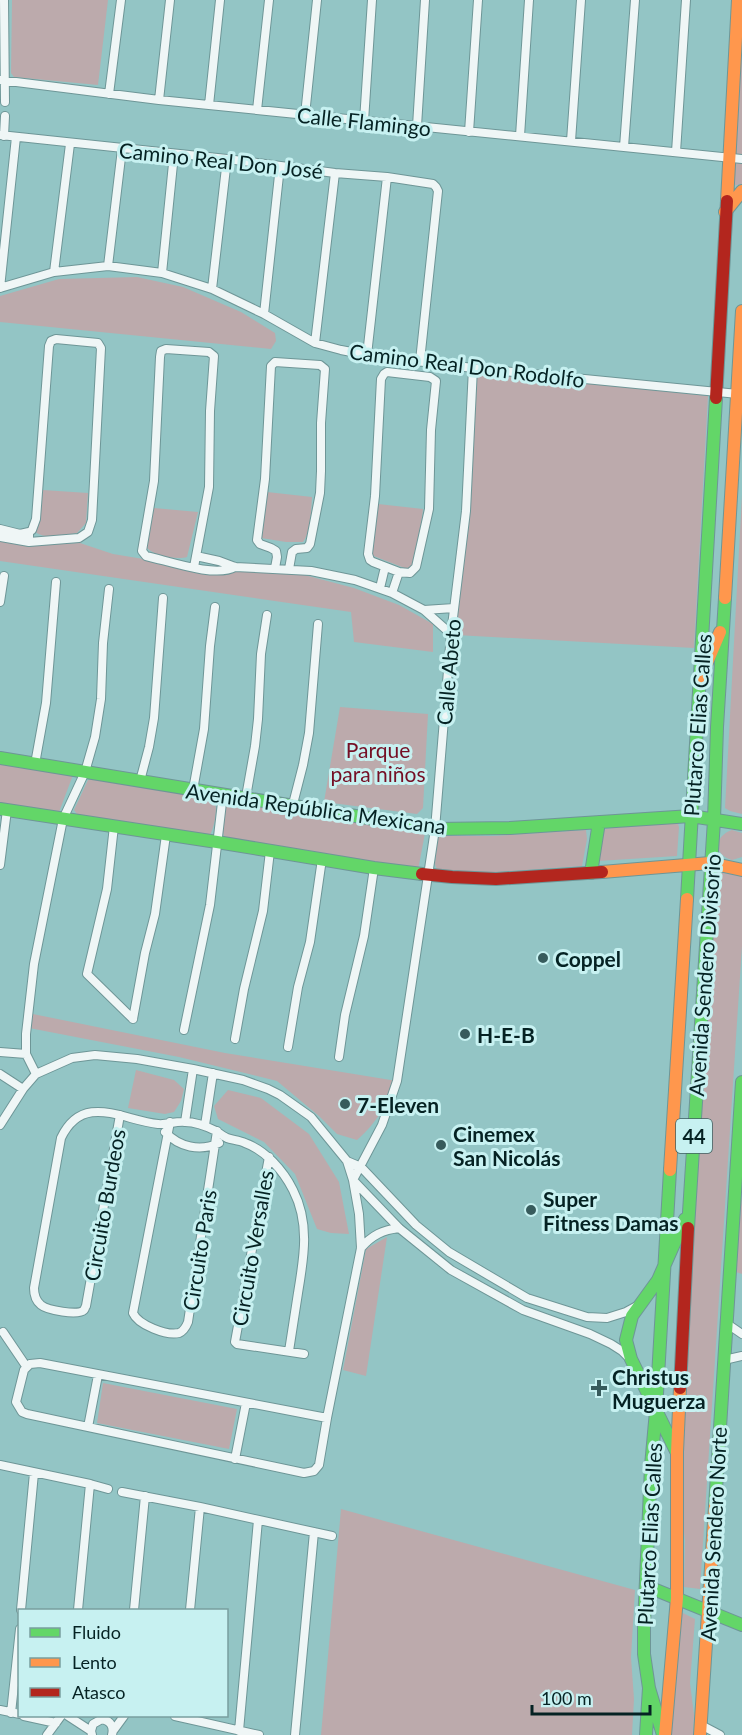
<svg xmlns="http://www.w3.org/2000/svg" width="742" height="1735" font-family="Lato,sans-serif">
	<rect width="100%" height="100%" fill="#93c5c5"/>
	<path fill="#bcaaac" d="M 12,0 L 108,0 L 98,85 L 14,77 L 11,73 Z
		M 742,0 L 742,184 L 731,186 Z
		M 137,277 L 183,287 L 241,312 L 275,333 L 276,341 L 271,349 L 0,322 L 0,296 L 59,279 Z
		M 476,371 L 708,396 L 694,648 L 456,635 Z
		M 43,490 L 88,493 L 86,523 L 77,533 C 65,535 46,540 35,532 Z
		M 267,492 L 312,497 C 311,511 311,531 303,542 L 286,542 L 261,538 Z
		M 742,495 L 742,814 L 730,811 L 725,808 Z
		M 378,504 L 423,509 L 420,534 L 413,567 L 407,569 L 371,555 Z
		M 154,508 L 198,512 L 187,557 C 177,560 155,556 147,548 L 147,534 Z
		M 0,539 L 33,545 L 80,543 L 113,554 L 216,571 L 297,573 L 354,588 L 399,605 L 433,624 L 433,652 L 354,642 L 351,612 L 0,561 Z
		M 340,707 L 428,714 L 423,808 L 417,814 L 324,802 Z
		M 0,763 L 73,775 L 59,812 L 0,804 Z
		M 95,778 L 214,799 C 218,808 215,825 210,835 L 202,837 L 79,817 L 74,810 L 88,780 Z
		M 230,800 L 425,833 L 419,865 L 418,868 L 415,869 L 225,839 C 220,828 222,808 230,800 Z
		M 673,823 L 678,824 L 679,827 L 677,856 L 598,861 L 602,831 L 606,829 L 641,824 Z
		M 586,830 L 587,839 L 582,866 L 481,873 L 437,870 L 435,864 L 438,836 L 493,836 Z
		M 732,830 L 742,833 L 742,857 L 732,860 C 713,855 714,836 732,830 Z
		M 717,872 L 742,876 L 742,946 L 700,1589 L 684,1587 L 685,1541 L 682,1513 L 686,1351 Z
		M 28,1013 L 225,1053 L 397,1081 C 387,1104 376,1124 357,1140 L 337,1134 L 319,1116 L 277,1081 L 179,1057 L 24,1027 Z
		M 136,1070 L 174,1080 L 184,1089 L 181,1101 L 174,1112 L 165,1114 L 128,1108 Z
		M 228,1090 L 261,1098 L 309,1134 L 339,1182 L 349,1234 L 331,1233 L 317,1229 L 295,1174 L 264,1142 L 218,1119 L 214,1106 Z
		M 742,1193 L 742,1274 L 736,1272 Z
		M 387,1237 L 366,1376 L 343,1370 L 366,1249 Z
		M 103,1383 L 237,1409 L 229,1449 L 97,1423 Z
		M 341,1509 L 635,1590 L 631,1657 L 634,1699 L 632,1735 L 321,1735 Z
		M 679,1611 L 695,1619 L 690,1683 L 694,1715 L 693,1735 L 669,1735 Z"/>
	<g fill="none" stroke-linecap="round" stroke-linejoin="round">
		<g stroke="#6e9697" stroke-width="10">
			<path id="street" d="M 4,0 L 5,102
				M 0,80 L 159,100 L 742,159
				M 109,94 L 121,0
				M 159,100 L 170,0
				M 209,105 L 220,0
				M 257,110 L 269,0
				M 305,115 L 317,0
				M 364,121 L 372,0
				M 417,126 L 425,0
				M 469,132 L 478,0
				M 0,135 L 227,159 L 335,173 L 387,177 L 433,184 L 436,187 L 438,191 L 420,361
				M 4,136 L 5,116
				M 520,136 L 529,0
				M 571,141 L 581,0
				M 624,147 L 635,0
				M 676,152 L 686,0
				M 108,266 L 122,149
				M 54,272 L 70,144
				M 162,273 L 174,154
				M 0,288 L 54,272 L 108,266 L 162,273 L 212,289 L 264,314 L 315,343 L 341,350 L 367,355 L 473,368 L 738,394
				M 0,288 L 16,137
				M 212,289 L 227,159
				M 264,314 L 280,166
				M 315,343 L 335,173
				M 367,355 L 387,177
				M 0,529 L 20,534 L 29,532
				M 0,537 L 29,542 L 79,538 L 88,532 L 92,520 L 101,348 L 98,343 L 56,339 L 51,341 L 49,346 L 36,519 L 32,530 L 29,532 L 29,542
				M 196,556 L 219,561 L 235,567 L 311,571 L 355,580 L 392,593 L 424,610 L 451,634
				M 194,567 L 209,487 L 210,411 L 214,356 L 209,352 L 166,349 L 161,351 L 160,357 L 154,481 L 142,551 L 146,556 C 169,561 215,578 235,567
				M 275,568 L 277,557 L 276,551 L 271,548 L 260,544 L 257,540 L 265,479 L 271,366 L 275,362 L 320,365 L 325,369 L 321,423 L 321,471 L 320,493 L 310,544 L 307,548 L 296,549 L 292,552 L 289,569
				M 380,588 L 385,567
				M 392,593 L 399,572 L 410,573 L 416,567 L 429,509 L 431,430 L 436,381 L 430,377 L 387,372 L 384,374 L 381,379 L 375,496 L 368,554 L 370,560 L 373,562 L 399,572
				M 0,602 L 4,576
				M 424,610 L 454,608
				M 35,764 L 46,703 L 56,582
				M 140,781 L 149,747 L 154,718 L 163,598
				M 193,790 L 204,729 L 210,646 L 215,607
				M 246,797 L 255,746 L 258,719 L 261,654 L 267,615
				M 293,804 L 303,765 L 309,733 L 318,624
				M 114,826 L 107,889 L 87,974 L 133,1019
				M 0,865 L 7,810
				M 133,1019 L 145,953 L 155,914 L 166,835
				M 184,1030 L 210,905 L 223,794
				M 235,1039 L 244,989 L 263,911 L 270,851
				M 288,1047 L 298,987 L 310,942 L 322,859
				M 0,1052 L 26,1054
				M 339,1057 L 345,1015 L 364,936 L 374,868
				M 0,1074 L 23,1089
				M 36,1074 L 26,1054 L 26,1034 L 34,964 L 63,819 L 85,772 L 95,737 L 101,699 L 103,643 L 109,589
				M 120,1115 L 86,1306 C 85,1307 85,1309 84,1310 C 78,1316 47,1310 41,1305 C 36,1301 34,1296 34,1288 L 61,1138 C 83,1092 122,1120 158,1124 C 166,1125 176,1121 185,1122 C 196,1122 206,1126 216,1131 C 219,1133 223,1136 227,1138 C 232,1140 239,1140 245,1143 C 265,1150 283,1170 293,1190 C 310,1223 304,1257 298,1293 C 295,1312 292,1332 289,1351
				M 170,1122 L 133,1313 C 138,1325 167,1336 179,1333 C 184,1331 186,1327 188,1322 L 217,1131
				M 185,1122 L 193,1069
				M 0,1125 L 23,1089 L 36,1074 L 72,1058 L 95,1055 L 137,1059 L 193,1069 L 243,1080 L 268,1089 L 280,1095 L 311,1117 L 347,1161 L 353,1180 L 399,1228 L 451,1270 L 523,1310 L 590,1334 L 611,1344 L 622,1351 L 630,1359
				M 205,1125 L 213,1073
				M 165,1132 C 179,1147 200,1152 219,1143
				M 269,1157 L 235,1342 L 237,1344 L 304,1354
				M 347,1161 L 361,1167 L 416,1225 L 449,1252 L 527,1298 L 587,1317 L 607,1318 L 626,1312 L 637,1306
				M 361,1248 C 372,1235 383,1230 399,1228
				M 726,1323 L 742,1334
				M 3,1332 L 26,1366
				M 724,1360 L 742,1356
				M 327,1418 L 40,1363 L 30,1364 L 24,1370 L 16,1402 L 22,1412 L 27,1414 L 304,1473 L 314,1471 L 319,1465 L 327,1418 L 361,1248 L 359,1214 L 353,1180 L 382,1125 L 397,1081 L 435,829 L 451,634 L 466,511 L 473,368
				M 88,1427 L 98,1375
				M 235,1459 L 246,1403
				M 0,1465 L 90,1484 L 78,1610
				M 90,1484 L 108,1489
				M 122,1492 L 200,1507 L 332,1536
				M 21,1610 L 34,1473
				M 134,1610 L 145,1496
				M 190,1610 L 200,1507
				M 0,1710 L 20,1714
				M 11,1713 L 20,1629
				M 24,1716 L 56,1723
				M 68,1716 L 91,1731
				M 175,1716 L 259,1735
				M 701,1725 L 720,1735
				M 113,1731 L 124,1716
				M 239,1731 L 258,1520
				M 47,1735 L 61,1716
				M 92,1735 L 91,1731 L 93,1724 L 102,1719 C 111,1721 114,1727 112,1735
				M 295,1735 L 314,1532"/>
		</g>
		<g stroke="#6e9697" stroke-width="14">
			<path id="fast" d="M 0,758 L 435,829 L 510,828 L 691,816 L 742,824
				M 0,809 L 217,842 L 374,868 L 422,874
				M 591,873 L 599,822
				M 687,899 L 716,398
				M 688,1228 L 714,820 L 717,727 L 725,598
				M 676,1451 L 631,1359 L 626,1340 L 632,1316 L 658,1280 L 685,1219
				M 715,1506 L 742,1082
				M 646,1586 L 742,1625
				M 649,1688 L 663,1735
				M 646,1735 L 649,1688 L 644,1654 L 644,1625 L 651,1466 L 656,1411 L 670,1170"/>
		</g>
		<g stroke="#6e9697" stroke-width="14">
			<path id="slow" d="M 727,201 L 738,0
				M 725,212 L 742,191
				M 725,598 L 742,311
				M 700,679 L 720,632
				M 602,872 L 710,863 L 742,870
				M 670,1170 L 687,899
				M 665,1735 L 677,1598 L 677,1452 L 680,1388
				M 700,1735 L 715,1506"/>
		</g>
		<g stroke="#6e9697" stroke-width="14">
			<path id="jam" d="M 716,398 L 727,201
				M 422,874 L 452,877 L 496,879 L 602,872
				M 680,1388 L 688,1228"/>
		</g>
		<use href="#street" stroke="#eff6f6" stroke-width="8"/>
		<use href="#fast" stroke="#63d668" stroke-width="12"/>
		<use href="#slow" stroke="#ff974d" stroke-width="12"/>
		<use href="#jam" stroke="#b3261e" stroke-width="12"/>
	</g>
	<g fill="#375b5c" stroke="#c7f1f1" stroke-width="2">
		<circle cx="543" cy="958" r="6"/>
		<circle cx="465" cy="1034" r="6"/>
		<circle cx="345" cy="1104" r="6"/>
		<circle cx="441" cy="1145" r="6"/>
		<circle cx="531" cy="1210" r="6"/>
		<path d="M596 1379h6v6h6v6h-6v6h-6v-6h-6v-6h6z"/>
	</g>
	<g text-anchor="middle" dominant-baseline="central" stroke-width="6" stroke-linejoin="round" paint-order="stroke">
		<rect fill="#c7f1f1" stroke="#3f6061" stroke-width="1.5" x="676" y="1119" width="36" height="34" rx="4.5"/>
		<g font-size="20" font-weight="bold" fill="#052223">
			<text x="694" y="1136">44</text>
		</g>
		<g font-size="21" fill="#052223" stroke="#c7f1f1">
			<text transform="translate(364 121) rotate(6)">Calle Flamingo</text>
			<text transform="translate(221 160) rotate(6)">Camino Real Don José</text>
			<text transform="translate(467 365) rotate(7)">Camino Real Don Rodolfo</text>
			<text transform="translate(448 672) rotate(-85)">Calle Abeto</text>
			<text transform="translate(697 725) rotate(-86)">Plutarco Elias Calles</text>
			<text transform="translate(316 808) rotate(8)">Avenida República Mexicana</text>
			<text transform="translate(704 975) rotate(-86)">Avenida Sendero Divisorio</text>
			<text transform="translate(104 1205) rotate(-80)">Circuito Burdeos</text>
			<text transform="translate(252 1248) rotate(-80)">Circuito Versalles</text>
			<text transform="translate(199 1250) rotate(-81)">Circuito Paris</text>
			<text transform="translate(649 1534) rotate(-87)">Plutarco Elias Calles</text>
			<text transform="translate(713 1534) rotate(-87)">Avenida Sendero Norte</text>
		</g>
		<g font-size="21" fill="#750f25" stroke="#c7f1f1">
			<text x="378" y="749">Parque<tspan x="378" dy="24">para niños</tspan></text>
		</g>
		<g font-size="21" font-weight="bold" fill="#052223" stroke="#c7f1f1" text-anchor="start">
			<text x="555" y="958">Coppel</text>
			<text x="477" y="1034">H-E-B</text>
			<text x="357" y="1104">7-Eleven</text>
			<text x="453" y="1133">Cinemex<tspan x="453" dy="24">San Nicolás</tspan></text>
			<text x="543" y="1198">Super<tspan x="543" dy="24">Fitness Damas</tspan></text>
			<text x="612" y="1376">Christus<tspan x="612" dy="24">Muguerza</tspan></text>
		</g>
	</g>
	<rect x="18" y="1609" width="210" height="108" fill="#c7f1f1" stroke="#799e9f" stroke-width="1.5"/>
	<rect x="30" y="1628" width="30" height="9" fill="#63d668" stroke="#799e9f" stroke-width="1.5"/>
	<text x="72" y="1639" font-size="18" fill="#052223">Fluido</text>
	<rect x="30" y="1658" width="30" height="9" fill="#ff974d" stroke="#799e9f" stroke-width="1.5"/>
	<text x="72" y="1669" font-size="18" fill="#052223">Lento</text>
	<rect x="30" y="1688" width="30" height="9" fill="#b3261e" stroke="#799e9f" stroke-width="1.5"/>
	<text x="72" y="1699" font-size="18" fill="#052223">Atasco</text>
	<path d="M532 1705v9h118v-9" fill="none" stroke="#052223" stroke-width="3"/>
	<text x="541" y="1705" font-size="18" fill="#052223" stroke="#c7f1f1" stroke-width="4.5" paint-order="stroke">100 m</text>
</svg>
